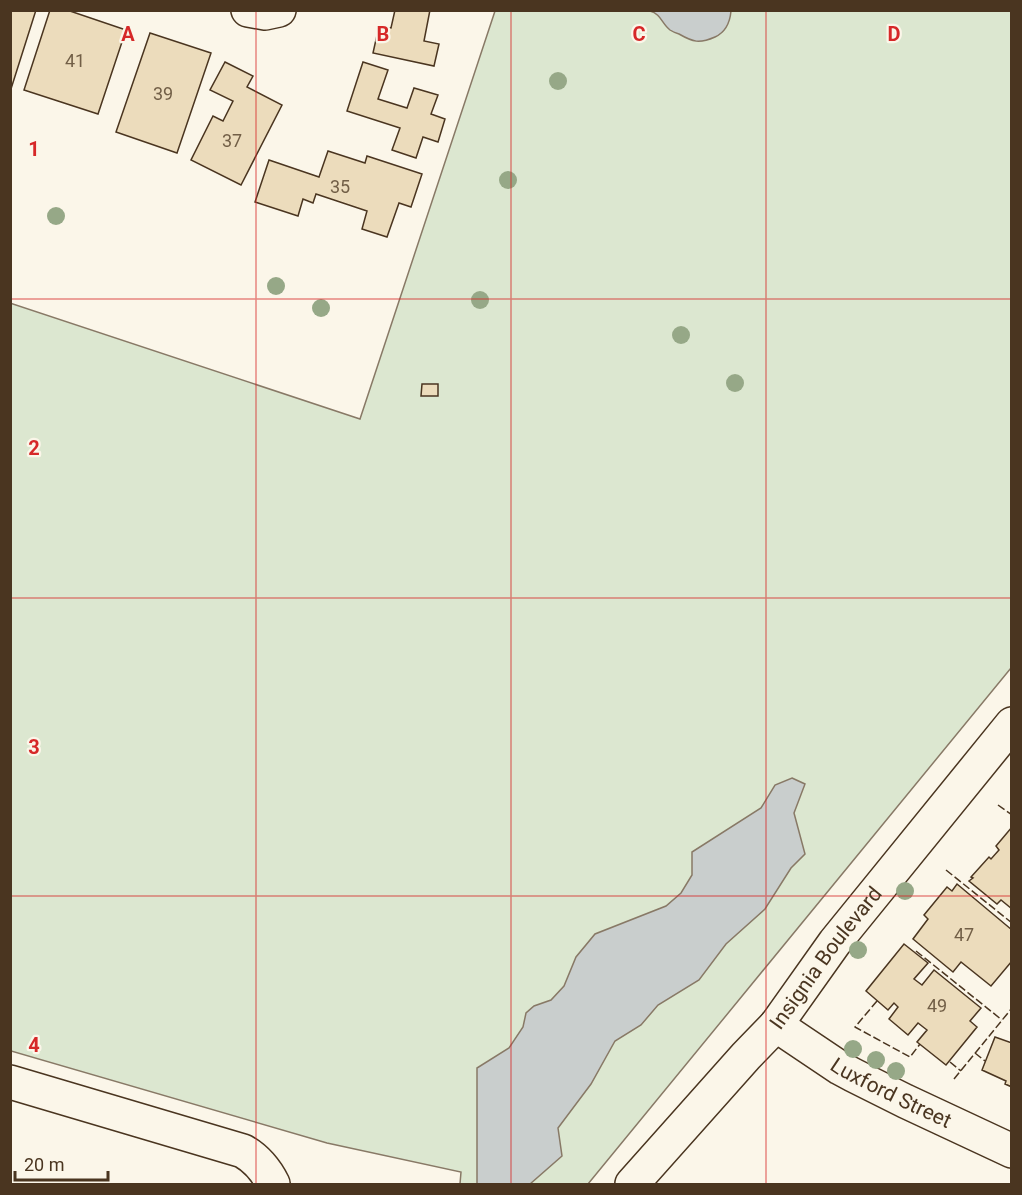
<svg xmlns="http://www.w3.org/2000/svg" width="1022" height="1195" font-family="Roboto,sans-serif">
	<rect width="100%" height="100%" fill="#fbf6e9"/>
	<path fill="#dce7d0" stroke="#887966" stroke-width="1.5" d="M 495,11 L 1011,11 L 1011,668 L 588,1184 L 460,1184 L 461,1172 L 327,1143 L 11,1051 L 10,303 L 360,419 Z"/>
	<path fill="#c9cecd" stroke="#887966" stroke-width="1.5" d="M 650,11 L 731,10 L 731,11 C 730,22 726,32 715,37 C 699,44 693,42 679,34 C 676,33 673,32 670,30 C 662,24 661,14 650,11 Z
		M 792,778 L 805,784 L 794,813 L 805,854 L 791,868 L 765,909 L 726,944 L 699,980 L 658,1005 L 641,1025 L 615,1041 L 591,1084 L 558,1128 L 562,1156 L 530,1184 L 477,1184 L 477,1068 L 509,1048 L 523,1027 L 526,1013 L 534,1006 L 551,1000 L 564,986 L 576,957 L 595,934 L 666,906 L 681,893 L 692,875 L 692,852 L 761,808 L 775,785 Z"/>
	<path fill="#ecdcbc" stroke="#4a3520" stroke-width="1.5" d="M 10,10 L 36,10 L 10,92 Z
		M 50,10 L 67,10 L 126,30 L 98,114 L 24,90 Z
		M 395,10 L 430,10 L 424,41 L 439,44 L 434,66 L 373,53 L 379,26 L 391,28 Z
		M 150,33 L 211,53 L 177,153 L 116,132 Z
		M 225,62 L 253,76 L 247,87 L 282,105 L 241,185 L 191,160 L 213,116 L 223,121 L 233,101 L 210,90 Z
		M 363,62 L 388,70 L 378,99 L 407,108 L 414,88 L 438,95 L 431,114 L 445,119 L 438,142 L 423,137 L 416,158 L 392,150 L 400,128 L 347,111 Z
		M 328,151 L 365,163 L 367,156 L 422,174 L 411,207 L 399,203 L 387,237 L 362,229 L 367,211 L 316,194 L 313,203 L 303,199 L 298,216 L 255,202 L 269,160 L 319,177 Z
		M 422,384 L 438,384 L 438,396 L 421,396 Z
		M 1012,827 L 1012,909 L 1001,900 L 997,904 L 969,881 L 973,878 L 971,877 L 989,857 L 991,859 L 999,850 L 996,846 Z
		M 957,884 L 1012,930 L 1012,961 L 991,986 L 961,962 L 953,972 L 913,939 L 928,919 L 924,915 L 947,887 L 952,891 Z
		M 904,944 L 928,963 L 914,979 L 922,985 L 934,970 L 981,1008 L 970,1021 L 977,1027 L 946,1065 L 917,1042 L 927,1030 L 918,1023 L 908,1035 L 889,1019 L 898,1007 L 894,1003 L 888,1010 L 866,991 Z
		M 995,1037 L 1012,1043 L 1012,1087 L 1005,1084 L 1006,1081 L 982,1070 Z"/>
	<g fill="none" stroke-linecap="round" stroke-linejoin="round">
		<g stroke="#4a3520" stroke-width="36">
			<g id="minor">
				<path d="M 248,10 L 265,13 L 279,10"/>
				<path id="s1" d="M 776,1025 L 840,1068 L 853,1075 L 905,1101 L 1012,1151"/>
				<path d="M 10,1082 L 243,1151 C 257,1159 266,1170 273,1184"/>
				<path id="s2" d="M 632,1184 L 746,1056 L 776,1025 L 835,942 L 1012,724"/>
			</g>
		</g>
		<use href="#minor" stroke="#fbf6e9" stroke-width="33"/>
		<path stroke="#4a3520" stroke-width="1.5" stroke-dasharray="8 3" stroke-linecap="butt" d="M 998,805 L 1012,815
			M 946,870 L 1012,923
			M 916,951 L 1002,1020
			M 877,1001 L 855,1027 L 910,1057 L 920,1044
			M 975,1053 L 985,1061
			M 950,1062 L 961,1071
			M 954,1079 L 1012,1008"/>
	</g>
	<g fill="#96a887">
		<circle cx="558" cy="81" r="9"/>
		<circle cx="508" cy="180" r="9"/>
		<circle cx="56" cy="216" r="9"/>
		<circle cx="276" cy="286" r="9"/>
		<circle cx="480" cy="300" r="9"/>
		<circle cx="321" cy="308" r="9"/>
		<circle cx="681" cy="335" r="9"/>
		<circle cx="735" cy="383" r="9"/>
		<circle cx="905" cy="891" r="9"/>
		<circle cx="858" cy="950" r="9"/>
		<circle cx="853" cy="1049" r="9"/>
		<circle cx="876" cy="1060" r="9"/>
		<circle cx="896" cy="1071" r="9"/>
	</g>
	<path fill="none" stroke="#d62828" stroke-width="1.5" stroke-opacity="0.55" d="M 256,10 L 256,1184M 511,10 L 511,1184M 766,10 L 766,1184M 10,299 L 1012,299M 10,598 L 1012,598M 10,896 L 1012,896"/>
	<g text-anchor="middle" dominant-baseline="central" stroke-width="4.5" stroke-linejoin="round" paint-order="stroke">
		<g font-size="18" fill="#725f47">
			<text x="75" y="60">41</text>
			<text x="163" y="93">39</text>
			<text x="232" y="140">37</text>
			<text x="340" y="186">35</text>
			<text x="964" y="934">47</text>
			<text x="937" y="1005">49</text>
		</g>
		<g font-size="21" fill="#4a3520" stroke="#fbf6e9">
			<text stroke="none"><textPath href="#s2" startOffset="298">Insignia Boulevard</textPath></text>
			<text stroke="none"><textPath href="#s1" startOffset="134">Luxford Street</textPath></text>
		</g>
	</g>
	<g font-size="20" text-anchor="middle" font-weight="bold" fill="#d62828" stroke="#fbf6e9" stroke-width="4.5" stroke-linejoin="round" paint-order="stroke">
		<text x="128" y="41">A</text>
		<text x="383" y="41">B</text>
		<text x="639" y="41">C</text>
		<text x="894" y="41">D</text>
		<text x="34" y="156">1</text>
		<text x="34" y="455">2</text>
		<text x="34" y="754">3</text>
		<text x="34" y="1052">4</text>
	</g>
	<rect width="1022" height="1195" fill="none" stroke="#4a3520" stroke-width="24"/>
	<path d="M15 1171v9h93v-9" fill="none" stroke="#4a3520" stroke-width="3"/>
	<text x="24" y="1171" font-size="18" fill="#4a3520" stroke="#fbf6e9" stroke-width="4.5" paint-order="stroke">20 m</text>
</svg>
